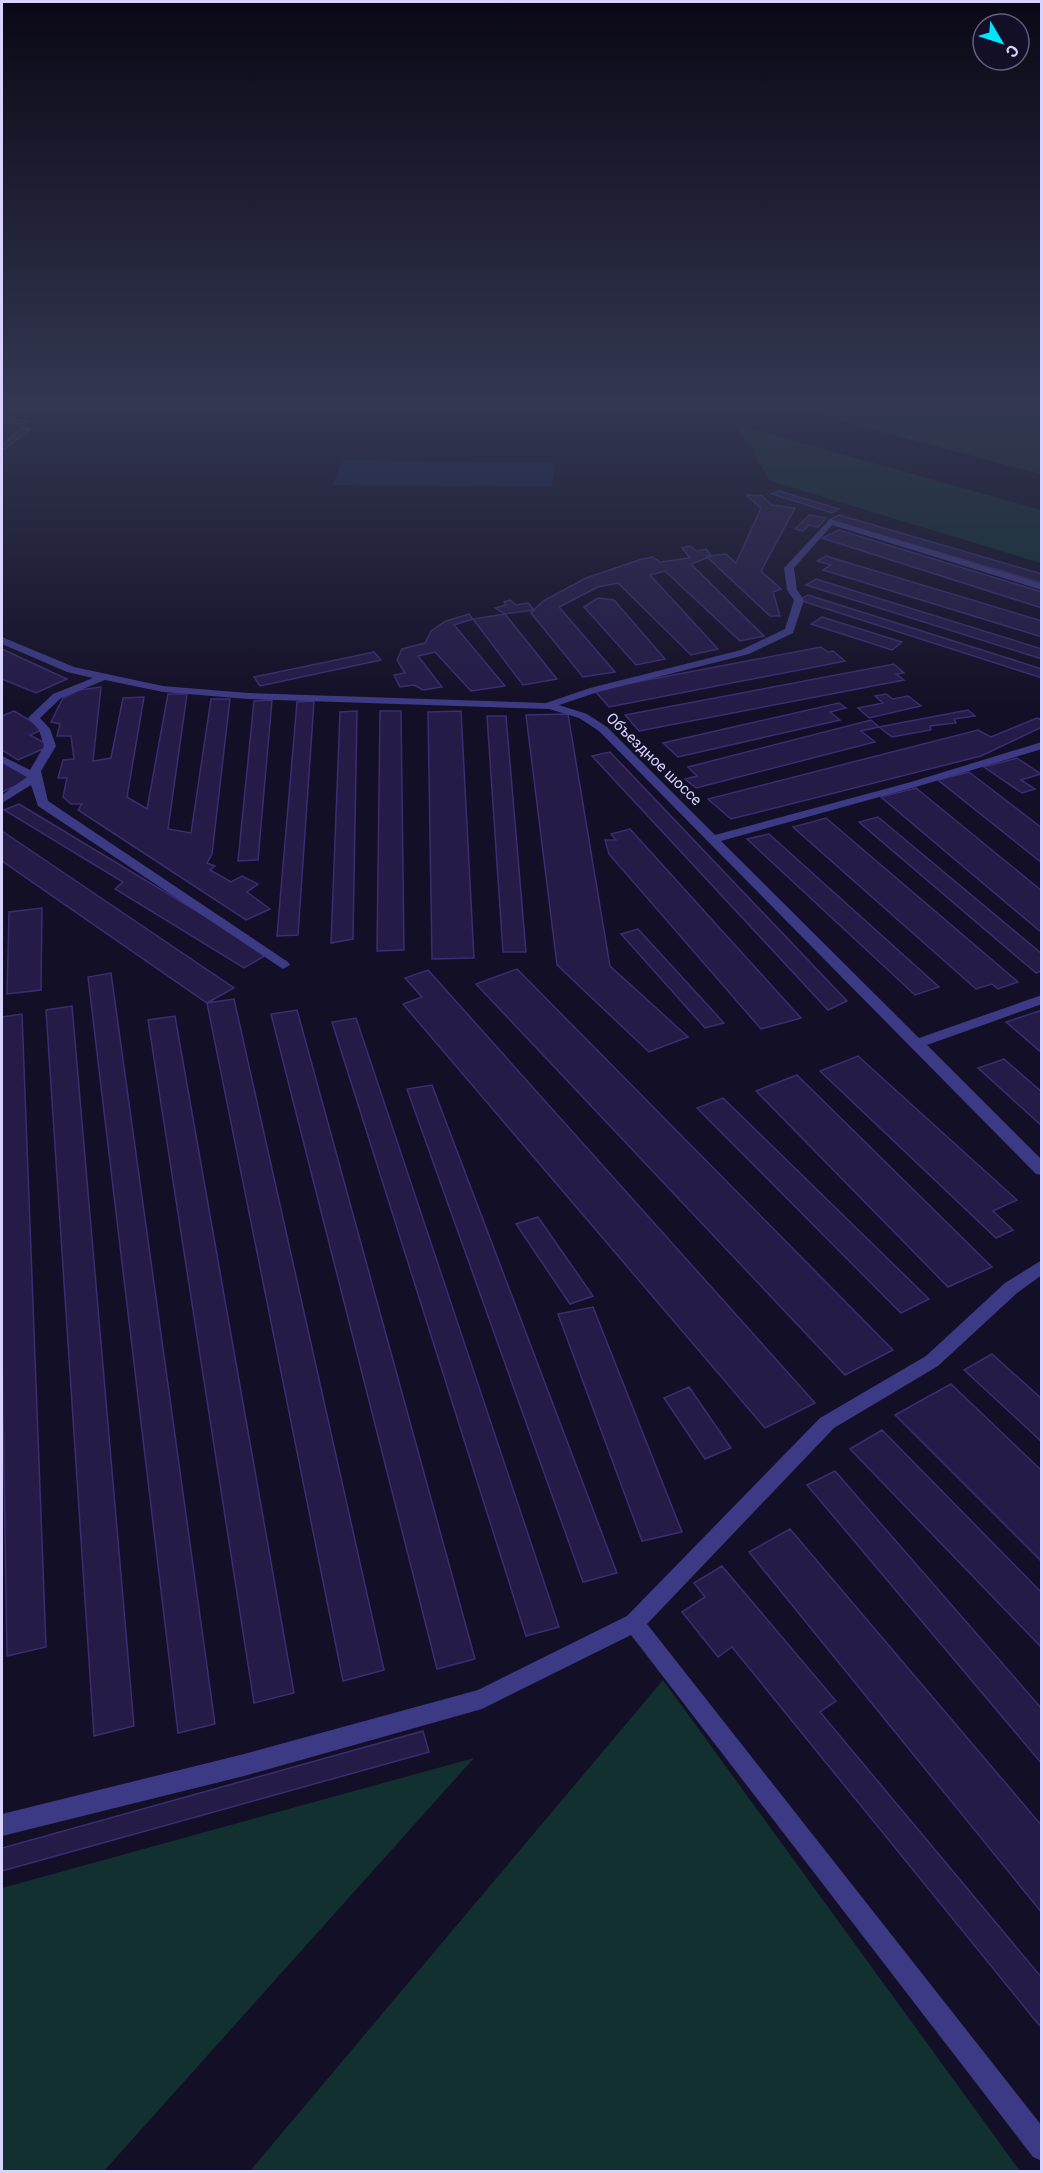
<svg xmlns="http://www.w3.org/2000/svg" width="1043" height="2173" font-family="Roboto,sans-serif">
	<rect width="100%" height="100%" fill="#130f26"/>
	<path fill="#12302f" d="M 769,402 L 1041,402 L 1041,474 Z
		M 737,425 L 1041,510 L 1041,563 L 770,481 Z
		M 663,1680 L 1020,2171 L 250,2171 Z
		M 474,1758 L 104,2171 L 2,2171 L 2,1888 Z"/>
	<path fill="#0c2248" d="M 342,460 L 554,463 L 552,487 L 333,485 Z"/>
	<path fill="#241b47" stroke="#3b2d73" stroke-width="1.5" d="M 2,419 L 28,421 L 23,424 L 2,423 Z
		M 22,428 L 30,429 L 5,449 L 2,449 L 2,445 Z
		M 779,491 L 839,509 L 832,513 L 772,494 Z
		M 746,495 L 762,496 L 772,505 L 795,508 L 761,571 L 781,589 L 773,592 L 780,616 L 770,616 L 706,556 L 726,554 L 736,563 L 761,508 Z
		M 809,515 L 826,518 L 818,527 L 809,525 L 803,531 L 795,529 Z
		M 839,515 L 1042,574 L 1042,583 L 829,520 Z
		M 839,530 L 1042,592 L 1042,608 L 822,538 Z
		M 690,546 L 697,551 L 706,549 L 712,556 L 691,564 L 764,636 L 740,641 L 665,571 L 650,575 L 718,649 L 691,655 L 618,583 L 598,587 L 559,607 L 615,672 L 583,677 L 531,613 L 543,601 L 586,578 L 642,559 L 653,557 L 660,562 L 690,558 L 682,548 Z
		M 826,556 L 1042,621 L 1042,637 L 823,570 L 831,565 L 817,561 Z
		M 816,579 L 1042,649 L 1042,659 L 806,585 Z
		M 808,595 L 1042,669 L 1042,678 L 799,600 Z
		M 598,598 L 614,600 L 665,659 L 636,665 L 584,607 Z
		M 510,600 L 516,605 L 528,603 L 534,610 L 505,614 L 495,608 L 506,605 L 504,602 Z
		M 469,614 L 473,619 L 454,625 L 505,686 L 471,691 L 435,652 L 418,656 L 442,687 L 423,690 L 414,685 L 400,687 L 394,675 L 405,673 L 397,660 L 402,649 L 425,643 L 431,631 L 446,621 Z
		M 505,614 L 557,679 L 523,685 L 473,619 Z
		M 822,617 L 902,642 L 892,650 L 811,624 Z
		M 821,647 L 828,652 L 833,651 L 845,661 L 609,707 L 594,690 Z
		M 2,649 L 67,679 L 36,693 L 2,679 Z
		M 374,652 L 381,660 L 260,686 L 254,677 Z
		M 894,664 L 904,673 L 896,674 L 904,680 L 639,731 L 625,715 Z
		M 101,687 L 93,761 L 111,758 L 123,698 L 144,697 L 127,797 L 147,809 L 168,694 L 187,694 L 168,829 L 191,833 L 211,699 L 230,699 L 212,854 L 207,863 L 215,866 L 210,870 L 231,882 L 242,876 L 258,884 L 247,892 L 270,909 L 246,920 L 78,810 L 82,804 L 71,804 L 63,797 L 67,778 L 58,778 L 63,760 L 74,759 L 71,736 L 57,736 L 60,724 L 51,722 L 63,698 L 79,690 Z
		M 886,694 L 893,699 L 908,696 L 921,706 L 869,718 L 858,708 L 883,703 L 875,696 Z
		M 272,700 L 258,860 L 238,861 L 254,701 Z
		M 314,701 L 298,935 L 277,936 L 297,702 Z
		M 839,703 L 846,708 L 830,712 L 840,720 L 678,757 L 663,743 Z
		M 968,710 L 975,716 L 954,719 L 956,723 L 930,726 L 931,730 L 892,737 L 879,727 Z
		M 14,711 L 44,729 L 30,735 L 50,746 L 18,760 L 2,750 L 2,716 Z
		M 357,711 L 353,939 L 331,943 L 340,712 Z
		M 380,711 L 401,711 L 404,950 L 377,951 Z
		M 461,711 L 474,958 L 432,959 L 428,712 Z
		M 568,714 L 610,966 L 688,1037 L 649,1052 L 557,965 L 526,715 Z
		M 487,716 L 506,716 L 526,952 L 503,952 Z
		M 1037,718 L 1042,720 L 1042,727 L 981,756 L 731,819 L 708,799 L 978,730 L 991,737 Z
		M 871,720 L 879,727 L 861,731 L 875,742 L 696,788 L 685,779 L 697,776 L 688,767 Z
		M 610,752 L 847,1001 L 828,1010 L 592,756 Z
		M 2,757 L 35,777 L 2,792 Z
		M 1017,758 L 1041,774 L 1021,780 L 1035,789 L 1022,793 L 984,767 Z
		M 969,772 L 1042,828 L 1042,863 L 938,780 Z
		M 916,788 L 1042,891 L 1042,933 L 881,797 Z
		M 19,804 L 268,954 L 244,968 L 115,889 L 123,882 L 4,810 Z
		M 878,817 L 1042,954 L 1042,971 L 1036,973 L 859,822 Z
		M 826,818 L 1018,982 L 998,989 L 992,984 L 976,989 L 793,827 Z
		M 630,829 L 801,1018 L 761,1029 L 609,854 L 605,840 L 616,840 L 611,834 Z
		M 2,831 L 234,988 L 207,1003 L 2,861 Z
		M 769,834 L 939,987 L 915,995 L 747,839 Z
		M 42,908 L 41,990 L 7,994 L 9,912 Z
		M 638,929 L 724,1023 L 705,1028 L 621,934 Z
		M 517,969 L 893,1350 L 845,1375 L 476,984 Z
		M 428,970 L 815,1403 L 765,1428 L 403,1004 L 422,997 L 405,978 Z
		M 111,973 L 215,1724 L 178,1733 L 88,977 Z
		M 234,999 L 384,1670 L 343,1681 L 207,1003 Z
		M 72,1006 L 134,1726 L 94,1736 L 46,1010 Z
		M 297,1010 L 475,1659 L 437,1669 L 271,1014 Z
		M 1042,1010 L 1042,1053 L 1006,1022 Z
		M 22,1014 L 46,1647 L 7,1656 L 2,1348 L 2,1017 Z
		M 175,1016 L 294,1693 L 254,1703 L 148,1020 Z
		M 356,1018 L 559,1627 L 526,1636 L 332,1022 Z
		M 858,1056 L 1017,1200 L 993,1211 L 1013,1230 L 996,1238 L 820,1071 Z
		M 1004,1059 L 1042,1092 L 1042,1126 L 978,1068 Z
		M 797,1075 L 992,1267 L 948,1287 L 756,1091 Z
		M 432,1085 L 617,1573 L 583,1582 L 407,1089 Z
		M 723,1098 L 929,1299 L 901,1313 L 697,1108 Z
		M 538,1217 L 593,1296 L 570,1304 L 516,1224 Z
		M 593,1307 L 682,1532 L 642,1541 L 558,1314 Z
		M 992,1354 L 1042,1399 L 1042,1442 L 964,1370 Z
		M 951,1384 L 1042,1471 L 1042,1562 L 895,1415 Z
		M 689,1387 L 731,1448 L 705,1459 L 664,1398 Z
		M 882,1430 L 1042,1593 L 1042,1648 L 850,1449 Z
		M 835,1471 L 1042,1709 L 1042,1764 L 807,1485 Z
		M 790,1529 L 1042,1826 L 1042,1913 L 749,1552 Z
		M 722,1566 L 836,1701 L 820,1712 L 1042,1978 L 1042,2023 L 1039,2025 L 732,1647 L 718,1657 L 682,1612 L 705,1597 L 694,1583 Z
		M 423,1731 L 429,1752 L 2,1871 L 2,1848 Z"/>
	<g fill="none" stroke-linecap="round" stroke-linejoin="round">
		<path fill="#3d3a85" fill-rule="evenodd" d="M 830,519 L 1042,584 L 1042,590 L 832,525 L 794,568 L 797,590 L 804,600 L 793,633 L 749,654 L 598,692 L 559,705 L 587,714 L 607,727 L 715,835 L 911,782 L 1042,742 L 1042,749 L 919,786 L 721,841 L 919,1038 L 1042,995 L 1042,1004 L 927,1045 L 1042,1160 L 1042,1175 L 1036,1174 L 599,731 L 579,718 L 549,709 L 248,699 L 163,692 L 105,680 L 61,698 L 40,718 L 50,729 L 56,746 L 41,771 L 48,801 L 288,962 L 290,965 L 283,969 L 38,806 L 31,785 L 2,803 L 2,795 L 27,777 L 2,763 L 2,756 L 30,770 L 44,746 L 39,730 L 28,718 L 30,716 L 53,694 L 93,678 L 67,672 L 2,644 L 2,637 L 74,667 L 163,686 L 248,693 L 546,703 L 590,688 L 741,650 L 785,629 L 794,600 L 787,590 L 784,568 Z
			M 1042,1260 L 1042,1275 L 1017,1293 L 938,1366 L 834,1428 L 647,1624 L 1042,2126 L 1042,2161 L 1033,2157 L 631,1635 L 482,1709 L 244,1776 L 2,1836 L 2,1814 L 244,1754 L 478,1690 L 627,1616 L 820,1418 L 926,1356 L 1005,1283 Z"/>
	</g>
	<linearGradient id="sky" x2="0" y2="1"><stop stop-color="#0a0815"/><stop offset="0.57" stop-color="#333752"/><stop offset="1" stop-color="#333752" stop-opacity="0"/></linearGradient>
	<rect width="1043" height="706" fill="url(#sky)"/>
	<g text-anchor="middle" dominant-baseline="central" stroke-width="6" stroke-linejoin="round" paint-order="stroke">
		<g font-size="15" fill="#d9d4ff" stroke="#130f26">
			<text transform="translate(654 759) rotate(44)">Объездное шоссе</text>
		</g>
	</g>
	<rect width="1043" height="2173" fill="none" stroke="#d9d4ff" stroke-width="6"/>
	<g transform="translate(1001 42) rotate(129)"><circle r="28" fill="#130f26" stroke="#625e7d" stroke-width="1.5"/>
	<path d="M0-4.5L10 22L0 15L-10 22Z" fill="#00e5ff"/>
	<text y="-9" font-size="16" font-weight="bold" text-anchor="middle" fill="#d9d4ff">С</text>
	</g>
</svg>
